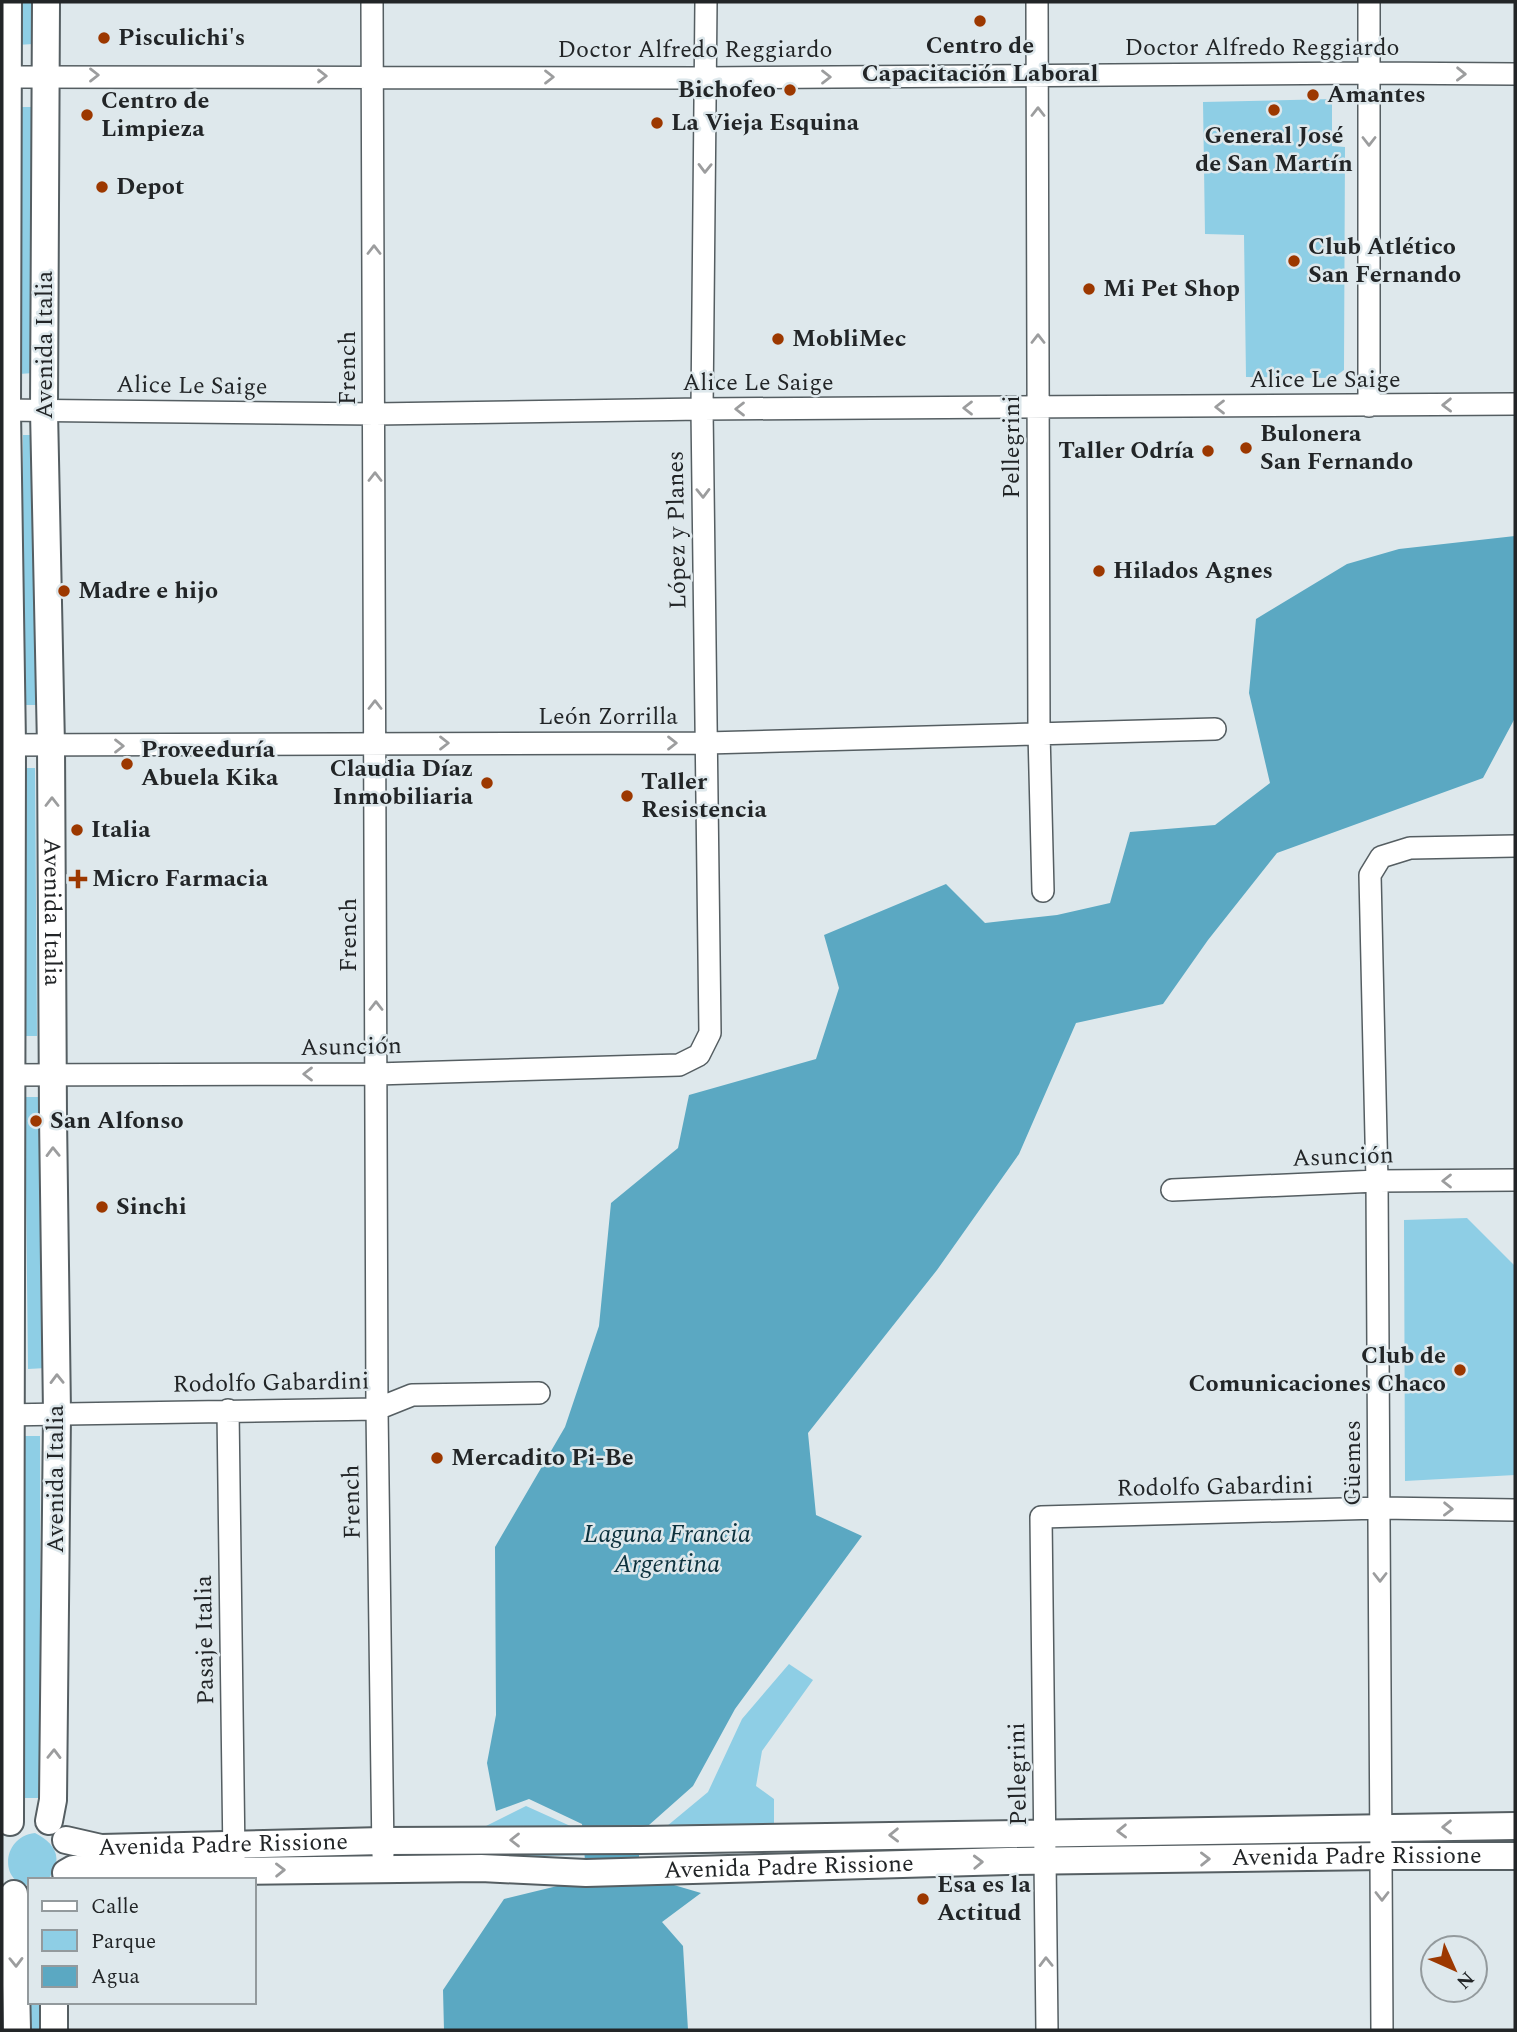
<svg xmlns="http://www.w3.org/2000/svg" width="1517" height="2032" font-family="Spectral,serif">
	<rect width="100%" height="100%" fill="#dee8ec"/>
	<path fill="#8ecee5" d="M 17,2 L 33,2 L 33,44 L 17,45 Z
		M 1332,99 L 1332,146 L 1345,147 L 1344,370 L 1333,378 L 1246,377 L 1244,235 L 1205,234 L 1203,102 Z
		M 17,107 L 33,107 L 34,373 L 19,374 Z
		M 23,435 L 38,435 L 39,705 L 22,705 Z
		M 20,768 L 35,768 L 37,1036 L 22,1036 Z
		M 25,1097 L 42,1097 L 46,1368 L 28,1369 Z
		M 1467,1218 L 1515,1266 L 1515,1475 L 1405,1481 L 1404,1220 Z
		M 22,1436 L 40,1436 L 41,1798 L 23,1798 Z
		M 789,1664 L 813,1680 L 762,1751 L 756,1786 L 774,1799 L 774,1825 L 667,1826 L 708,1792 L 742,1719 Z
		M 526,1806 L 577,1829 L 482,1828 Z
		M 35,1833 C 49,1840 62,1852 54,1869 C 52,1873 51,1877 47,1879 C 43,1881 35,1880 30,1880 L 30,1885 C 0,1885 0,1837 35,1833 Z
		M 1515,1833 L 1515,1848 L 1408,1849 L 1408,1834 Z
		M 1005,1843 L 1004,1848 L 412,1858 L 412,1853 Z
		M 22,1913 L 30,1913 L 30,2002 L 41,2002 L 41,2030 L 25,2030 Z"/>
	<path fill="#5ba8c2" d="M 1515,536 L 1515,718 L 1483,778 L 1277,853 L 1208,940 L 1163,1004 L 1076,1023 L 1019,1154 L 937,1270 L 808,1433 L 816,1515 L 862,1536 L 735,1709 L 693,1786 L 640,1833 L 638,1880 L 667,1883 L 701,1893 L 662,1922 L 683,1946 L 688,2030 L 444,2030 L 443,1990 L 504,1899 L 582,1880 L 586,1873 L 582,1824 L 529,1799 L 496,1811 L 487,1763 L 496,1715 L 495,1547 L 565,1427 L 599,1326 L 611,1203 L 678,1148 L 689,1095 L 816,1059 L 839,988 L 824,935 L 946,884 L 985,923 L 1057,915 L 1110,903 L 1130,832 L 1215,825 L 1270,783 L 1249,693 L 1256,619 L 1347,564 L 1399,549 Z"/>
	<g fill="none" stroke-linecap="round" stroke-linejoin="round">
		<g stroke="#555e62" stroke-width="24">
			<path id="minor" d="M 372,2 L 377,1409 L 383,1855
				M 1037,2 L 1039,732 L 1043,891
				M 2,77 L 707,78 L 1369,73 L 1515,74
				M 1369,406 L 1369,2
				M 2,410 L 375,414 L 702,409 L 1515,404
				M 2,745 L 706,743 L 1215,729
				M 2,1075 L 376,1074 L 679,1065 L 699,1055 L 710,1033 L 702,409 L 706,2
				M 1172,1190 L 1377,1181 L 1515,1180
				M 228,1410 L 234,1858
				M 2,1415 L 377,1409 L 412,1395 L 539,1393
				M 1047,2030 L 1041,1517 L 1380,1508 L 1515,1510
				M 1382,2030 L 1377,1181 L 1370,875 L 1381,857 L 1410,848 L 1515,846"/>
		</g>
		<g stroke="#555e62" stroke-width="30">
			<g id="major">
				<path d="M 8,2 L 7,411 L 12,745 L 10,1822"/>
				<path id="s1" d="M 46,2 L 44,411 L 51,746 L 53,1117 L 57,1413 L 53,1800 L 49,1821"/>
				<path id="s2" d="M 66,1840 L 101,1848 L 382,1841 L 641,1840 L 1515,1826"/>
				<path id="s3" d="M 66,1873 L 73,1869 L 234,1871 L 481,1868 L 586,1873 L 1008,1861 L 1383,1856 L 1515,1856"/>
				<path d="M 14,1894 L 17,2030"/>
				<path d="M 54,2002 L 54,2030"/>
			</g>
		</g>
		<use href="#minor" stroke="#fff" stroke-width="21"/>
		<use href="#major" stroke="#fff" stroke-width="26"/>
	</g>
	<defs><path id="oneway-chevron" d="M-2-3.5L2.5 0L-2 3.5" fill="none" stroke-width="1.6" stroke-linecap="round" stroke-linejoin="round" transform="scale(1.75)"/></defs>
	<g stroke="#9c9d9e">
		<use href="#oneway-chevron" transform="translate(1461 74) rotate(1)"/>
		<use href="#oneway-chevron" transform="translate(94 75)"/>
		<use href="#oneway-chevron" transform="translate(322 76)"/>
		<use href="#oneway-chevron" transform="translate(549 77)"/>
		<use href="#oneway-chevron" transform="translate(826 77)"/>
		<use href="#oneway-chevron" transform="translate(1038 112) rotate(-90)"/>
		<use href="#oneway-chevron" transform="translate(1369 141) rotate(90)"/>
		<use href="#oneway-chevron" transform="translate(705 168) rotate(91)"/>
		<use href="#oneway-chevron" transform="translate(374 250) rotate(-90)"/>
		<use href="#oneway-chevron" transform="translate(1038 339) rotate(-90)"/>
		<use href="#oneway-chevron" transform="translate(1447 405) rotate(179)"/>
		<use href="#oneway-chevron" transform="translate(1220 407) rotate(180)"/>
		<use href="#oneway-chevron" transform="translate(968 408) rotate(180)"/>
		<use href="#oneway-chevron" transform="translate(740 409) rotate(180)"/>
		<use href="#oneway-chevron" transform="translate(375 477) rotate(-90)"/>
		<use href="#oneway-chevron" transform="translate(703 493) rotate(89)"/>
		<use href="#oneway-chevron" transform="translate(375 705) rotate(-90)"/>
		<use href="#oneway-chevron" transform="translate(444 743)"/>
		<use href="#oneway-chevron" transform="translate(672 743)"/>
		<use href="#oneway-chevron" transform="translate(119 746)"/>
		<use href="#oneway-chevron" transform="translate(52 802) rotate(-90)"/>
		<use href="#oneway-chevron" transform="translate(376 1006) rotate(-90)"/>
		<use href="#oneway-chevron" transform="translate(308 1074) rotate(180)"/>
		<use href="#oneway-chevron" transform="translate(53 1152) rotate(-91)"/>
		<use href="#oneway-chevron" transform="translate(1447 1181) rotate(180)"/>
		<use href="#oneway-chevron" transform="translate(57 1379) rotate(-91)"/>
		<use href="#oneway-chevron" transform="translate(1448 1509) rotate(1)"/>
		<use href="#oneway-chevron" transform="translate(1380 1577) rotate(90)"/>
		<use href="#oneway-chevron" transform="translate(54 1754) rotate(-89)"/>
		<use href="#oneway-chevron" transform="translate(1447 1827) rotate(179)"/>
		<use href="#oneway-chevron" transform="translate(1122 1831) rotate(179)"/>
		<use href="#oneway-chevron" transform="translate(894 1835) rotate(179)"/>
		<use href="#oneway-chevron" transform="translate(515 1840) rotate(180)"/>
		<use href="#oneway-chevron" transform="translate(1205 1859) rotate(-1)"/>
		<use href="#oneway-chevron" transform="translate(978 1862) rotate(-2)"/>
		<use href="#oneway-chevron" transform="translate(280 1870) rotate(-1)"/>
		<use href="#oneway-chevron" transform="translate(1382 1896) rotate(90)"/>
		<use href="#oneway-chevron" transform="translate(16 1962) rotate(89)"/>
		<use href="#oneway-chevron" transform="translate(1046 1962) rotate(-91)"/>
	</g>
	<g fill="#9c3800" stroke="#dee8ec" stroke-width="2.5">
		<circle cx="980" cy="21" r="7"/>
		<circle cx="104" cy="38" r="7"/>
		<circle cx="790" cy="90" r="7"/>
		<circle cx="1313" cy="95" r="7"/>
		<circle cx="1274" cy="110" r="7"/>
		<circle cx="87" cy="115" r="7"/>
		<circle cx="657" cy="123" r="7"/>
		<circle cx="102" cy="187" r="7"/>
		<circle cx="1294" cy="261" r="7"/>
		<circle cx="1089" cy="289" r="7"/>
		<circle cx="778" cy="339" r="7"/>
		<circle cx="1246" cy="448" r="7"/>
		<circle cx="1208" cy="451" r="7"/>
		<circle cx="1099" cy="571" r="7"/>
		<circle cx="64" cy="591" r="7"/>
		<circle cx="127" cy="764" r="7"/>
		<circle cx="487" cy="783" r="7"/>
		<circle cx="627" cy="796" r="7"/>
		<circle cx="77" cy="830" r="7"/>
		<path d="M74.5 868.5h7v7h7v7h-7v7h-7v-7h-7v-7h7z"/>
		<circle cx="36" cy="1121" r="7"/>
		<circle cx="102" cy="1207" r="7"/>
		<circle cx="1460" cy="1370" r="7"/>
		<circle cx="437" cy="1458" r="7"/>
		<circle cx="923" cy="1899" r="7"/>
	</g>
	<g text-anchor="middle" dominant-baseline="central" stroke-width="5" stroke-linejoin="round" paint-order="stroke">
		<g font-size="24" font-weight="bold" fill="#222527" stroke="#dee8ec" text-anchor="start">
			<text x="118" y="38">Pisculichi's</text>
			<text x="980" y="46" text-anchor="middle">Centro de<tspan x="980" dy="28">Capacitación Laboral</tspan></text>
			<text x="776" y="90" text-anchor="end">Bichofeo</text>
			<text x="1327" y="95">Amantes</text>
			<text x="101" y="101">Centro de<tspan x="101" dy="28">Limpieza</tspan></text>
			<text x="671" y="123">La Vieja Esquina</text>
			<text x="1274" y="136" text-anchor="middle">General José<tspan x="1274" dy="28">de San Martín</tspan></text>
			<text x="116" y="187">Depot</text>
			<text x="1308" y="247">Club Atlético<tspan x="1308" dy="28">San Fernando</tspan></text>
			<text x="1103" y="289">Mi Pet Shop</text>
			<text x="792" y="339">MobliMec</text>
			<text x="1260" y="434">Bulonera<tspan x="1260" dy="28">San Fernando</tspan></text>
			<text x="1194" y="451" text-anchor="end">Taller Odría</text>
			<text x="1113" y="571">Hilados Agnes</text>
			<text x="78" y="591">Madre e hijo</text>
			<text x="141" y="750">Proveeduría<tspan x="141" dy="28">Abuela Kika</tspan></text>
			<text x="473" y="769" text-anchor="end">Claudia Díaz<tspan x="473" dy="28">Inmobiliaria</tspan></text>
			<text x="641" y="782">Taller<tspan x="641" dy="28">Resistencia</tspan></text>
			<text x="91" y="830">Italia</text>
			<text x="92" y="879">Micro Farmacia</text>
			<text x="50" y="1121">San Alfonso</text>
			<text x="116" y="1207">Sinchi</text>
			<text x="1446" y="1356" text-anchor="end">Club de<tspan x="1446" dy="28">Comunicaciones Chaco</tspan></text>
			<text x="451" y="1458">Mercadito Pi-Be</text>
			<text x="937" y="1885">Esa es la<tspan x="937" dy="28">Actitud</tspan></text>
		</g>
		<g font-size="24" fill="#222527" stroke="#dee8ec">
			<text x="1262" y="48">Doctor Alfredo Reggiardo</text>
			<text x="695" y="50">Doctor Alfredo Reggiardo</text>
			<text transform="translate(45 345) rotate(-90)">Avenida Italia</text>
			<text transform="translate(348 368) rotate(-90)">French</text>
			<text x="1325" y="380">Alice Le Saige</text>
			<text x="758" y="383">Alice Le Saige</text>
			<text transform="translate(192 386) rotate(1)">Alice Le Saige</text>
			<text transform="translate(1012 447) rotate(-90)">Pellegrini</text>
			<text transform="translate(677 530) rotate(-91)">López y Planes</text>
			<text x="608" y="717">León Zorrilla</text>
			<text stroke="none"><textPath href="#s1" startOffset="910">Avenida Italia</textPath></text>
			<text transform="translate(349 935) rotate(-90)">French</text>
			<text transform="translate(351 1047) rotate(-1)">Asunción</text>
			<text transform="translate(1343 1157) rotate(-2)">Asunción</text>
			<text transform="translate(271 1383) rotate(-1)">Rodolfo Gabardini</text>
			<text transform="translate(1353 1463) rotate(-90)">Güemes</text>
			<text transform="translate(56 1479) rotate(-90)">Avenida Italia</text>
			<text transform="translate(1215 1487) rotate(-1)">Rodolfo Gabardini</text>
			<text transform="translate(352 1502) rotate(-91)">French</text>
			<text transform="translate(205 1640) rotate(-91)">Pasaje Italia</text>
			<text transform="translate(1018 1774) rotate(-91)">Pellegrini</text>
			<text stroke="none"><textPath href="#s2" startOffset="158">Avenida Padre Rissione</textPath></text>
			<text stroke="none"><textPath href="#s3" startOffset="1292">Avenida Padre Rissione</textPath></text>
			<text stroke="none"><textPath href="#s3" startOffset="724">Avenida Padre Rissione</textPath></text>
		</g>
		<g font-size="26" font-style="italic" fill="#0c313d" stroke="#dee8ec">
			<text x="667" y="1534">Laguna Francia<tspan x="667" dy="30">Argentina</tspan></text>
		</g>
	</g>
	<rect width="1517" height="2032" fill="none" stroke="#222527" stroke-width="7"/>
	<rect x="28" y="1878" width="228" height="126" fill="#dee8ec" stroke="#939a9d" stroke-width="2"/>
	<rect x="42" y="1901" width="35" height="10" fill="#ffffff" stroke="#939a9d" stroke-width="2"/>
	<text x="91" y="1913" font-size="21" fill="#222527">Calle</text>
	<rect x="42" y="1930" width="35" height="21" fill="#8ecee5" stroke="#939a9d" stroke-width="2"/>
	<text x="91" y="1948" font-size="21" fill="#222527">Parque</text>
	<rect x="42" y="1966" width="35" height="21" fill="#5ba8c2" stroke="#939a9d" stroke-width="2"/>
	<text x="91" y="1983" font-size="21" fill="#222527">Agua</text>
	<g transform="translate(1454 1969) rotate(135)"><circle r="33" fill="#dee8ec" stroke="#939a9d" stroke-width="2"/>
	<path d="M0-5L12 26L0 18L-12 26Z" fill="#9c3800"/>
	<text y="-10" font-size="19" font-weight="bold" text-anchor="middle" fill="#222527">N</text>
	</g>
</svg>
